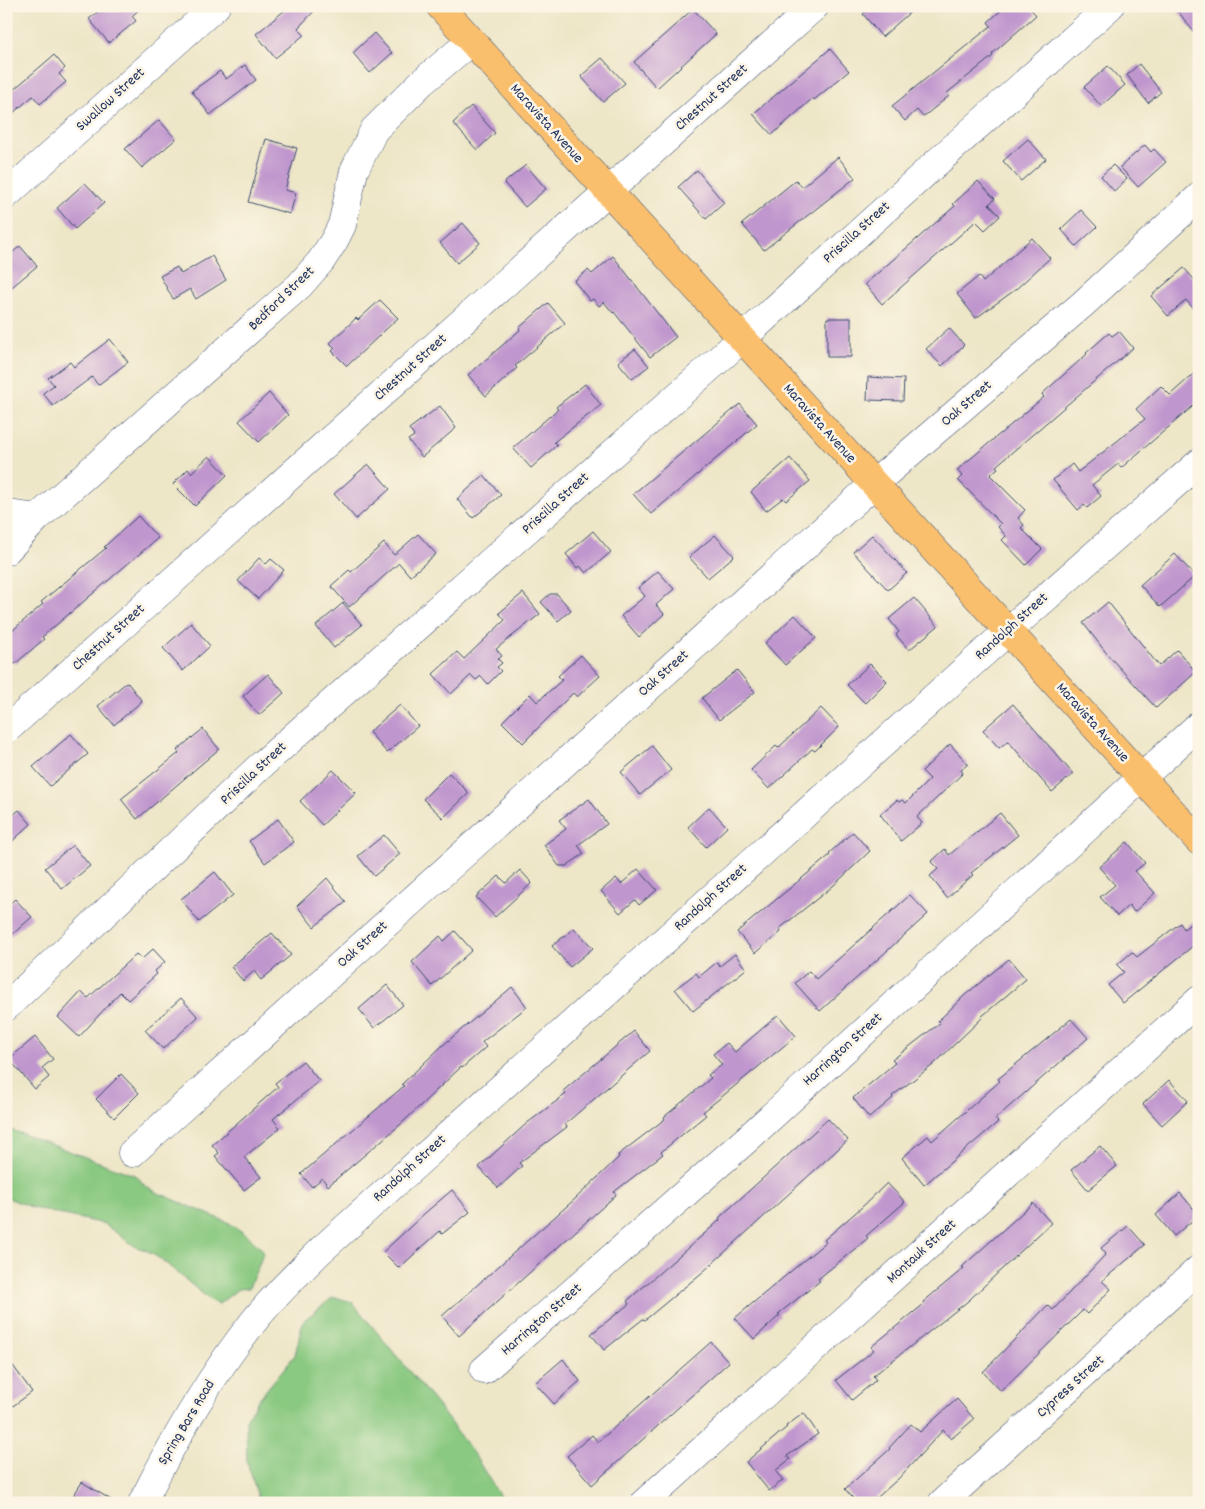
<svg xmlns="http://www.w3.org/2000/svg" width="1205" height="1509" font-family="Dekko,sans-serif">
	<rect width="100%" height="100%" fill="#fcf5e5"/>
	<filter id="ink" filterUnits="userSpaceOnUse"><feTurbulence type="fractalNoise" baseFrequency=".02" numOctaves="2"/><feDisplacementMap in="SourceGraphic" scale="10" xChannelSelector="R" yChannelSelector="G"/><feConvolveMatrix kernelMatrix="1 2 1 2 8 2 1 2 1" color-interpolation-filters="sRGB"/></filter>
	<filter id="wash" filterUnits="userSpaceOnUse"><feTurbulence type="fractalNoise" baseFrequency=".0096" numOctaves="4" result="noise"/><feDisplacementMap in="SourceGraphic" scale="20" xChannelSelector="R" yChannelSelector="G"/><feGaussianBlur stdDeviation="1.12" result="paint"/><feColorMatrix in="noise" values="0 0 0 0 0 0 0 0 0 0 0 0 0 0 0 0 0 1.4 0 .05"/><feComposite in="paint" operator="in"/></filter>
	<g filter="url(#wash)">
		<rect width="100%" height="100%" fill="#ede6c7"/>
		<path fill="#8ac981" stroke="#527c70" d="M 6,1128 L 137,1176 L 144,1185 L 156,1192 L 229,1223 L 244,1233 L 263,1250 C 262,1263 253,1275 249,1288 L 238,1289 L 219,1304 L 210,1300 L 162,1260 L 146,1250 L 136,1247 L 104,1224 L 33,1208 L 6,1197 Z
			M 332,1298 L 338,1298 L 352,1302 L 438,1406 L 475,1456 L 504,1503 L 260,1503 L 247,1462 L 246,1420 L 258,1400 L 295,1355 L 303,1321 Z"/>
		<g id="blocks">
			<path fill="#c096ce" d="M 105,6 L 143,6 L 132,16 L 136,21 L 109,43 L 89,19 Z
				M 290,6 L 319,6 L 298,28 L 304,35 L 275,58 L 256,34 Z
				M 872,6 L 917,6 L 882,37 L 863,14 Z
				M 1006,6 L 1028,6 L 1036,15 L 992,54 L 993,56 L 947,93 L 949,96 L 923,117 L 917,110 L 905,121 L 892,106 L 991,26 L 988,22 Z
				M 1174,6 L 1199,6 L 1199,39 Z
				M 693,9 L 716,34 L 657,88 L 634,62 Z
				M 374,33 L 392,53 L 370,73 L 353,53 Z
				M 830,49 L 849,71 L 814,100 L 813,98 L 772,135 L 753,114 Z
				M 54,55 L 65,68 L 59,74 L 66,82 L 40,104 L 33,96 L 6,119 L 6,96 Z
				M 602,58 L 625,83 L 603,102 L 581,76 Z
				M 1139,64 L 1161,92 L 1148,103 L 1127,75 Z
				M 245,65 L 256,80 L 210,115 L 192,91 L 220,71 L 226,79 Z
				M 1108,66 L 1125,85 L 1101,106 L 1084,87 Z
				M 471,106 L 495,133 L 477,150 L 453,123 Z
				M 159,120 L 176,139 L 142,168 L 125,149 Z
				M 266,139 L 297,148 L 285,190 L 296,193 L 290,214 L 248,202 Z
				M 1028,139 L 1046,159 L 1021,181 L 1003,161 Z
				M 1145,145 L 1151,152 L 1154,149 L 1166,162 L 1138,187 L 1120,167 Z
				M 838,157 L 855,178 L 764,250 L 742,224 L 796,180 L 802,187 Z
				M 526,165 L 546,189 L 525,207 L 504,183 Z
				M 1113,165 L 1127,179 L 1114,191 L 1101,176 Z
				M 697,170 L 724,203 L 706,219 L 678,187 Z
				M 978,181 L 995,199 L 989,204 L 1000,216 L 985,230 L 976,221 L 882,304 L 865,284 L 955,206 L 953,204 Z
				M 85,183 L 104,203 L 75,229 L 57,208 Z
				M 1081,210 L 1097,227 L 1076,246 L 1061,229 Z
				M 463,223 L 480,243 L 457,263 L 440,243 Z
				M 1032,238 L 1050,258 L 1015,290 L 976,318 L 957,294 L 979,276 L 983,282 Z
				M 20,246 L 37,266 L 6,292 L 6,258 Z
				M 212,256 L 226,280 L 196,299 L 190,289 L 173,299 L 160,276 L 177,267 L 181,274 Z
				M 613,256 L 676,337 L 650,357 L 614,312 L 613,313 L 604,302 L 599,306 L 593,299 L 590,301 L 574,281 L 588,270 L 592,274 Z
				M 1184,268 L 1199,285 L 1199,315 L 1186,300 L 1168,316 L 1151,296 Z
				M 380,300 L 398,318 L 347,366 L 332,351 L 335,348 L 330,343 L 356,318 L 358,320 Z
				M 548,303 L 565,323 L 515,366 L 517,368 L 486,396 L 468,375 L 520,330 L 519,328 Z
				M 827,318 L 851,318 L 851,357 L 827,357 Z
				M 949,328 L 964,345 L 942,366 L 926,349 Z
				M 1119,331 L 1133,348 L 996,466 L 998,468 L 990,475 L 1025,510 L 1018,518 L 1024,525 L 1021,528 L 1042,549 L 1026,565 L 1002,540 L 1006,536 L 998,527 L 1001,524 L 958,480 L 962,476 L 957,470 L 1044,397 L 1042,394 L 1087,354 L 1086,353 L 1109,333 L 1112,336 Z
				M 110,339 L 128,362 L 98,385 L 92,377 L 53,406 L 43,393 L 54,385 L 48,378 L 70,362 L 74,367 Z
				M 635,349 L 649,366 L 632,379 L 618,362 Z
				M 1199,369 L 1199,401 L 1121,468 L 1118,464 L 1092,485 L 1101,496 L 1087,508 L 1084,505 L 1078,510 L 1053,480 L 1072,464 L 1078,472 L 1145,419 L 1136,409 L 1161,386 L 1170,395 Z
				M 868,377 L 904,379 L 903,401 L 867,400 Z
				M 585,384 L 601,405 L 554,442 L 557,445 L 531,468 L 513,448 L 558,409 L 556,407 Z
				M 269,393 L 288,415 L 259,442 L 239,421 Z
				M 740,404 L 757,424 L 651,514 L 633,494 Z
				M 440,406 L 456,428 L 422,457 L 408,440 L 414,436 L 409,429 Z
				M 209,456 L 227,475 L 195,506 L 173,484 L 188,469 L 191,473 Z
				M 790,458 L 810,481 L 786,501 L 783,498 L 766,511 L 751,492 Z
				M 368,464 L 390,489 L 356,519 L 334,494 Z
				M 484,475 L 501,495 L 473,518 L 457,499 Z
				M 138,516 L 158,538 L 42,637 L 44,639 L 15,664 L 6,654 L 6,636 L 43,604 L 41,602 L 106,548 L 104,547 Z
				M 593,531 L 611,552 L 586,573 L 580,566 L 577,568 L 566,554 Z
				M 418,534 L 436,554 L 410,576 L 399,563 L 349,607 L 331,586 L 349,570 L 351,572 L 384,543 L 394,555 Z
				M 715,535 L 734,556 L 708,578 L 689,557 Z
				M 872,535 L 907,573 L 888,590 L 853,552 Z
				M 1175,554 L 1195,576 L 1160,607 L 1140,585 Z
				M 259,558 L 266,564 L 271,559 L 284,570 L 258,599 L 238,581 Z
				M 658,571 L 674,589 L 656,605 L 664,614 L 639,637 L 621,616 L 645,596 L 638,588 Z
				M 523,593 L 540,614 L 496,649 L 502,656 L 498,659 L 502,663 L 497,667 L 501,671 L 488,684 L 481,676 L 476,680 L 471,675 L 451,694 L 433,674 L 457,652 L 464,659 L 505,620 L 499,613 Z
				M 550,594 L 557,594 L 571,610 L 558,621 L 541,602 Z
				M 914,598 L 938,626 L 909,650 L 896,635 L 899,632 L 889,619 Z
				M 1108,602 L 1159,666 L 1177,650 L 1196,672 L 1156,708 L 1108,655 L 1083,623 Z
				M 343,603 L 362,625 L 334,648 L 316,626 Z
				M 795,615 L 816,638 L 785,665 L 765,643 Z
				M 191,623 L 210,646 L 183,671 L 163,648 Z
				M 581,655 L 600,676 L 577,697 L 573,693 L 523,743 L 502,722 L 530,694 L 537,702 L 562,680 L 558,676 Z
				M 870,664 L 887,681 L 865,703 L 847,685 Z
				M 737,670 L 755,692 L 719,720 L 702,698 Z
				M 268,674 L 284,693 L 259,715 L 243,696 Z
				M 127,682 L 142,701 L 114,725 L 98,706 Z
				M 1013,704 L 1073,774 L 1052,792 L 1008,741 L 999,748 L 983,730 Z
				M 400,705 L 418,726 L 387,753 L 369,732 Z
				M 821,708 L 839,727 L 815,751 L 812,749 L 769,789 L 751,770 L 776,746 L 778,748 Z
				M 203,729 L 219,749 L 137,819 L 121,799 L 179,753 L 177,750 Z
				M 71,734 L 88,754 L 50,786 L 33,767 Z
				M 950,744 L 968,764 L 961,770 L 963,773 L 917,817 L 922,823 L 901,841 L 880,814 L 897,800 L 899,802 L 902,800 L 906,803 L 930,779 L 922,771 Z
				M 652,746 L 671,770 L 640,795 L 621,772 Z
				M 333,770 L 356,793 L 322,825 L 300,801 Z
				M 449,773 L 469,793 L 443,818 L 423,799 Z
				M 589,799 L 607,824 L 578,845 L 584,854 L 566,866 L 559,866 L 544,845 L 566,829 L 559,820 Z
				M 709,807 L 727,827 L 706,847 L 688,827 Z
				M 19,810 L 31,824 L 6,847 L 6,821 Z
				M 1000,813 L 1018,835 L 971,873 L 973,875 L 947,898 L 930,876 L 938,869 L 931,862 L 945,849 L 949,855 Z
				M 278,819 L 294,842 L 265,863 L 249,841 Z
				M 853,832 L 870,851 L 833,886 L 779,929 L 781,932 L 755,953 L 737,932 L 830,855 L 829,853 Z
				M 384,835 L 400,854 L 374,876 L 358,856 Z
				M 1127,842 L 1145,863 L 1135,871 L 1155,893 L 1134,912 L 1129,905 L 1117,916 L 1100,897 L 1115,885 L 1099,867 Z
				M 73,845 L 90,866 L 62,889 L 45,868 Z
				M 638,869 L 657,890 L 639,905 L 635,900 L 620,913 L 601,891 L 616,878 L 621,884 Z
				M 520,870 L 532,883 L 495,917 L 476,897 L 499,876 L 506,883 Z
				M 215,872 L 233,895 L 199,922 L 181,899 Z
				M 327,878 L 346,902 L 314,927 L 297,906 Z
				M 910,895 L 928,914 L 820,1011 L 795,983 L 809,971 L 816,979 Z
				M 15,899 L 32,917 L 6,940 L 6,907 Z
				M 1199,917 L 1199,941 L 1123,1003 L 1108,985 L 1124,972 L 1117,965 L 1132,952 L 1137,957 L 1180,923 L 1184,929 Z
				M 574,928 L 593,948 L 570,967 L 552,946 Z
				M 455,931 L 472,950 L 432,986 L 412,962 L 440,936 L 444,941 Z
				M 272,933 L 291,955 L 261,980 L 254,971 L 243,981 L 231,967 Z
				M 153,949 L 165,962 L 155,971 L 157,974 L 128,1000 L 120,992 L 79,1037 L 58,1017 L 81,992 L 88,998 L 136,954 L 142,959 Z
				M 735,954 L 746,969 L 693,1011 L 675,989 L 696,973 L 699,977 L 717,962 L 720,966 Z
				M 1009,959 L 1026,979 L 981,1017 L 982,1018 L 933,1065 L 892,1096 L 893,1098 L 869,1118 L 853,1098 L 895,1063 L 892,1060 L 940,1023 L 938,1021 L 965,995 Z
				M 387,985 L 403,1005 L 374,1028 L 359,1009 Z
				M 512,987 L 527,1007 L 482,1042 L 486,1047 L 462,1068 L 461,1067 L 401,1124 L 328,1186 L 322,1178 L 312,1187 L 301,1174 L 404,1086 L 402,1084 L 442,1046 Z
				M 181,998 L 198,1017 L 163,1049 L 145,1030 Z
				M 778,1015 L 796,1036 L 703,1112 L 706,1115 L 661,1152 L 663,1154 L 614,1192 L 616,1195 L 459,1336 L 442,1316 L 575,1199 L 619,1157 L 618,1155 L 665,1119 L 664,1117 L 711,1078 L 708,1075 L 722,1065 L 713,1054 L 727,1043 L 735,1052 Z
				M 1071,1019 L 1088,1038 L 995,1119 L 998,1122 L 924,1185 L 902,1158 L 928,1136 L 932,1141 L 1000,1081 L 998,1079 Z
				M 634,1031 L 650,1051 L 565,1124 L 567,1127 L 519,1163 L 522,1166 L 498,1188 L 479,1167 L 526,1124 L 566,1094 L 563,1091 Z
				M 35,1037 L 53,1059 L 42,1068 L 49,1077 L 35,1089 L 9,1059 Z
				M 303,1061 L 319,1081 L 273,1119 L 280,1128 L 244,1157 L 261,1177 L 244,1190 L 215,1156 L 219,1153 L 212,1145 L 278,1087 L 275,1083 Z
				M 121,1074 L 139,1093 L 114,1118 L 96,1099 Z
				M 1169,1080 L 1188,1101 L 1162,1125 L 1143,1104 Z
				M 828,1119 L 848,1140 L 704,1271 L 645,1320 L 643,1319 L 604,1350 L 591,1334 L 629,1304 L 627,1301 L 720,1220 L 719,1218 Z
				M 1100,1146 L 1117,1166 L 1088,1190 L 1071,1170 Z
				M 887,1183 L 905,1202 L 866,1236 L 868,1238 L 818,1279 L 820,1281 L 778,1314 L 780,1315 L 754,1339 L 735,1318 L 826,1242 L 824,1240 L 862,1207 Z
				M 452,1190 L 470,1212 L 442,1234 L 440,1231 L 399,1268 L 383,1252 L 425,1213 Z
				M 1180,1193 L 1199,1215 L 1174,1236 L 1156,1215 Z
				M 1033,1203 L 1051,1223 L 968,1301 L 873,1376 L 876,1380 L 852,1400 L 836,1380 L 874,1350 L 871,1347 L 924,1304 L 923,1302 L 964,1268 L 962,1267 Z
				M 1128,1226 L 1145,1245 L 1102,1281 L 1111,1289 L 1087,1314 L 1083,1310 L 1001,1391 L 983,1372 L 1048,1305 L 1053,1310 L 1106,1254 L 1101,1248 Z
				M 711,1342 L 729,1362 L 592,1485 L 567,1456 L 592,1435 L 598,1442 Z
				M 6,1356 L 32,1392 L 6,1411 Z
				M 563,1359 L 580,1381 L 554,1404 L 535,1383 Z
				M 957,1399 L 974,1419 L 951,1439 L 943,1430 L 898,1479 L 871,1503 L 857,1503 L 845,1489 L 890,1449 L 889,1448 L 911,1424 L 920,1432 Z
				M 804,1413 L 818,1434 L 787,1456 L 790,1459 L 775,1471 L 783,1480 L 769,1491 L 746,1462 L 787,1427 L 786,1426 Z
				M 82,1482 L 116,1503 L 69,1503 Z"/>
		</g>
	</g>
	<g filter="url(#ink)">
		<use href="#blocks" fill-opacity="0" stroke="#3a4a6e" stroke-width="1"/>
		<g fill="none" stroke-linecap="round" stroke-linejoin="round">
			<g stroke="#3a4a6e" stroke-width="29">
				<path id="minor" d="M 6,195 L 216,6
					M 6,514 L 37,518 L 6,551
					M 37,518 L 300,285 L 321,261 L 334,241 L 342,225 L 354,171 L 374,130 L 421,83 L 471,41
					M 6,730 L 815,6
					M 6,1007 L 256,770 L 726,353 L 1110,6
					M 132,1153 L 884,475 L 1084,303 L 1199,197
					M 484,1370 L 746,1140 L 1199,725
					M 142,1503 C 174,1439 210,1376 254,1321 C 274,1296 297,1274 320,1251 L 1009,630 L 1199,463
					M 644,1503 L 1199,1000
					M 942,1503 L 1199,1269"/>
			</g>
			<g stroke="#3a4a6e" stroke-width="29">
				<path id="major" d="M 440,6 L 1199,841"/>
			</g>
			<use href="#minor" stroke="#fff" stroke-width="28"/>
			<use href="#major" stroke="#f9bf6d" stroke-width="28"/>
		</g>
	</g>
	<g text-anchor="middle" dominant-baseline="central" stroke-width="5" stroke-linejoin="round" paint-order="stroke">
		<g font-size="15" fill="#1b2f5e" stroke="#fcf5e5">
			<text transform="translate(712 98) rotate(-42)">Chestnut Street</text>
			<text transform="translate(111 100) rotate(-42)">Swallow Street</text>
			<text transform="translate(546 124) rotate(48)">Maravista Avenue</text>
			<text transform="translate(857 233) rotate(-42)">Priscilla Street</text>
			<text transform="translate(282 299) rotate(-44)">Bedford Street</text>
			<text transform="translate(411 368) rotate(-42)">Chestnut Street</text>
			<text transform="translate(967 404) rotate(-41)">Oak Street</text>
			<text transform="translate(819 424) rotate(48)">Maravista Avenue</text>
			<text transform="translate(556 504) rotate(-42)">Priscilla Street</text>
			<text transform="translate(1012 627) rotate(-42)">Randolph Street</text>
			<text transform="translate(109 638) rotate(-42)">Chestnut Street</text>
			<text transform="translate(664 674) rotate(-42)">Oak Street</text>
			<text transform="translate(1092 723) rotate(48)">Maravista Avenue</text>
			<text transform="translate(254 774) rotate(-43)">Priscilla Street</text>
			<text transform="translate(711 898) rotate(-42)">Randolph Street</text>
			<text transform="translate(363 945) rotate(-42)">Oak Street</text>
			<text transform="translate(843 1050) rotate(-42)">Harrington Street</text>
			<text transform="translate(410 1169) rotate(-42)">Randolph Street</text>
			<text transform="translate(922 1252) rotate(-42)">Montauk Street</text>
			<text transform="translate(542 1320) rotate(-41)">Harrington Street</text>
			<text transform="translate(1071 1387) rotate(-42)">Cypress Street</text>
			<text transform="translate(187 1423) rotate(-59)">Spring Bars Road</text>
		</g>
	</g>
	<rect width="1205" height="1509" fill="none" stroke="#fcf5e5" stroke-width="25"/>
</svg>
